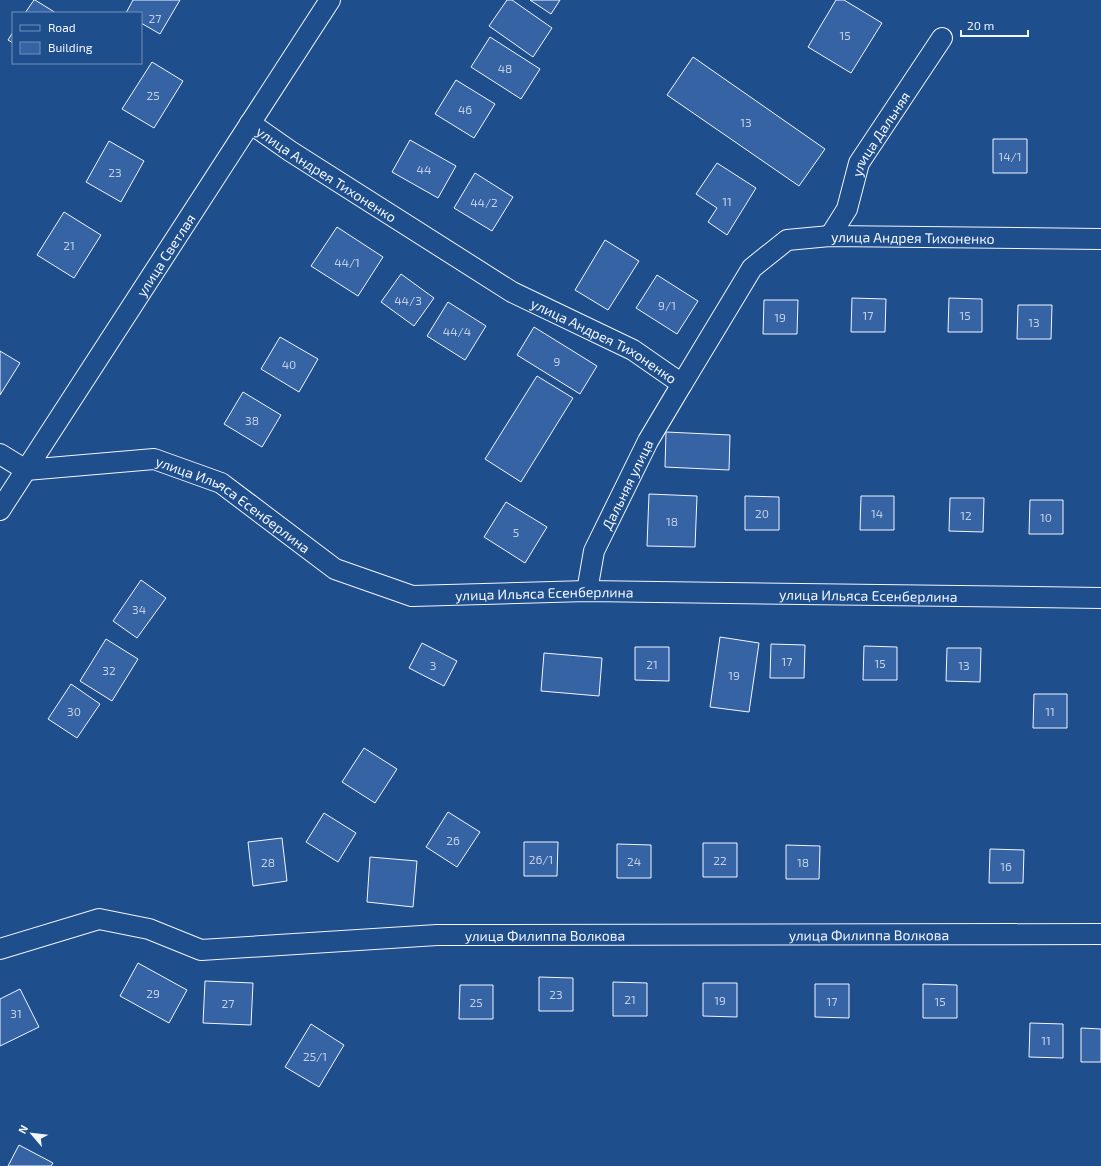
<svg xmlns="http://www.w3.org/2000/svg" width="1101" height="1166" font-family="'Exo 2',sans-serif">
	<rect width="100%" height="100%" fill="#1f4e8c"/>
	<path fill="#3563a3" stroke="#f2f6ff" d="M 34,0 L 35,0 L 56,13 L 25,13 Z
		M 133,0 L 180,0 L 160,34 L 141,23 L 141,13 L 126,13 Z
		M 507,0 L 512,0 L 552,28 L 533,57 L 489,26 Z
		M 530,0 L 560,0 L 551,14 Z
		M 836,0 L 844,0 L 882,23 L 851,73 L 808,47 Z
		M 13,32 L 13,43 L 8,40 Z
		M 490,37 L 540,69 L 521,99 L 471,67 Z
		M 693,57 L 825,149 L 799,186 L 667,95 Z
		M 152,62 L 183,81 L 154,128 L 122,109 Z
		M 456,80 L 495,104 L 474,138 L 435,114 Z
		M 993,139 L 1027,139 L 1027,173 L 993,173 Z
		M 410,140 L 456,166 L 438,198 L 392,172 Z
		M 109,141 L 144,161 L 121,202 L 86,182 Z
		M 717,163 L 756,188 L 727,235 L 708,222 L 717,208 L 696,194 Z
		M 475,173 L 513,197 L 492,231 L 454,208 Z
		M 64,212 L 101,235 L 74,278 L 37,255 Z
		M 337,227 L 383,257 L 358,296 L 311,266 Z
		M 605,240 L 639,261 L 608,310 L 575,290 Z
		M 401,274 L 434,298 L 414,326 L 381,302 Z
		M 657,275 L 698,301 L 677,334 L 636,308 Z
		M 852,298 L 886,299 L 885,332 L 851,332 Z
		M 949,298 L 982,299 L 982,332 L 948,332 Z
		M 764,300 L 798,300 L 797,334 L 763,334 Z
		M 448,302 L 486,326 L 465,360 L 427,336 Z
		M 1018,305 L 1052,305 L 1051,339 L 1017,339 Z
		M 534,327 L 597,366 L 580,394 L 517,355 Z
		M 280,337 L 318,359 L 299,392 L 261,369 Z
		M 0,351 L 20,363 L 0,395 Z
		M 537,376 L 573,398 L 521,482 L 485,459 Z
		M 243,392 L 281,415 L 262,447 L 224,424 Z
		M 666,432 L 730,435 L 729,470 L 665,467 Z
		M 649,494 L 697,496 L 695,547 L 647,546 Z
		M 745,496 L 779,497 L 779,530 L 745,530 Z
		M 861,496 L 894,496 L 894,530 L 860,530 Z
		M 950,498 L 984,498 L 983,532 L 949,531 Z
		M 1030,500 L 1063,500 L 1063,534 L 1029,534 Z
		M 506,502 L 547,527 L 525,563 L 484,537 Z
		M 141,580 L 166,598 L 137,638 L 113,621 Z
		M 720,637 L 759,643 L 749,712 L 710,707 Z
		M 106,639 L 138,659 L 112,701 L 80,681 Z
		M 422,643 L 457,661 L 444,686 L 409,668 Z
		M 771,644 L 805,645 L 804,678 L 770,678 Z
		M 864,646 L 897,647 L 897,680 L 863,680 Z
		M 635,647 L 669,647 L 669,681 L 635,680 Z
		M 947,648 L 981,648 L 980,682 L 946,681 Z
		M 544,653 L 602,658 L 599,696 L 541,691 Z
		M 71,684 L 100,704 L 77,738 L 48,719 Z
		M 1034,694 L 1067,694 L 1067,728 L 1033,728 Z
		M 364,748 L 397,769 L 375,803 L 342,782 Z
		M 448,812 L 480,832 L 457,867 L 426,847 Z
		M 324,813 L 356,833 L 338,862 L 306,842 Z
		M 282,838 L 287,881 L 253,886 L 248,842 Z
		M 524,842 L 558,842 L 557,876 L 524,876 Z
		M 703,843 L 737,843 L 737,877 L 703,877 Z
		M 617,844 L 651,845 L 651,878 L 617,878 Z
		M 786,845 L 820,846 L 819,879 L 786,879 Z
		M 990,849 L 1024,850 L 1023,883 L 989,883 Z
		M 370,857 L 417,861 L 413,907 L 367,902 Z
		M 138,963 L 187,990 L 169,1023 L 120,996 Z
		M 539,977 L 573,978 L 573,1011 L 539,1011 Z
		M 205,981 L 253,983 L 251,1025 L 203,1023 Z
		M 613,982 L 647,983 L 647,1016 L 613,1016 Z
		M 703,983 L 737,983 L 737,1017 L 703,1016 Z
		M 815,984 L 849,984 L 849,1018 L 815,1017 Z
		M 923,984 L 957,985 L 957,1018 L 923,1018 Z
		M 460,985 L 493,985 L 493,1019 L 459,1019 Z
		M 20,989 L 39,1027 L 0,1046 L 0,999 Z
		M 1030,1023 L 1063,1024 L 1063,1058 L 1029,1057 Z
		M 311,1024 L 344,1045 L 319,1087 L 285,1067 Z
		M 1081,1028 L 1101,1029 L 1101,1062 L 1081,1062 Z
		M 19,1145 L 53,1163 L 51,1166 L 8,1166 Z"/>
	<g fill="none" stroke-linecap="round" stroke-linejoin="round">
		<g stroke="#f2f6ff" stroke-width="22">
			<g id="minor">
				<path id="s1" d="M 250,123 L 290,151 L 512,292 L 633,350 L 682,384 L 752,268 L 787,240 L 830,236 L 1101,239"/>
				<path id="s2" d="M 830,236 L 847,209 L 859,163 L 942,38"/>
				<path id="s3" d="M 0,454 L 26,470 L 154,459 L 221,483 L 335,569 L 412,596 L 587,591 L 1101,598"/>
				<path id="s4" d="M 0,510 L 330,0"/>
				<path id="s5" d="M 587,591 L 594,551 L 648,441 L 682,384"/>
				<path id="s6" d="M 0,949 L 99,919 L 149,929 L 201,950 L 437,935 L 1101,934"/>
			</g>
		</g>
		<use href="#minor" stroke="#1f4e8c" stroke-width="20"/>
	</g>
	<g text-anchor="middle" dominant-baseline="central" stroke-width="3" stroke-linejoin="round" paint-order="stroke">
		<g font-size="12" fill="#c3d1e8">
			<text x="155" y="18">27</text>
			<text x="845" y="35">15</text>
			<text x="505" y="68">48</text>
			<text x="153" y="95">25</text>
			<text x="465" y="109">46</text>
			<text x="746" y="122">13</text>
			<text x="1010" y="156">14/1</text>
			<text x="424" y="169">44</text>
			<text x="115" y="172">23</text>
			<text x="727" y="201">11</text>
			<text x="484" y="202">44/2</text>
			<text x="69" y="245">21</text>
			<text x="347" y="262">44/1</text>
			<text x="408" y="300">44/3</text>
			<text x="667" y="305">9/1</text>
			<text x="868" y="315">17</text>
			<text x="965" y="315">15</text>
			<text x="780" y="317">19</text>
			<text x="1034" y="322">13</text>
			<text x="457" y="331">44/4</text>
			<text x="557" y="361">9</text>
			<text x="289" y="364">40</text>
			<text x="252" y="420">38</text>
			<text x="762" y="513">20</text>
			<text x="877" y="513">14</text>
			<text x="966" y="515">12</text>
			<text x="1046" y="517">10</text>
			<text x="672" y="521">18</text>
			<text x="516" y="532">5</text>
			<text x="139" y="609">34</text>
			<text x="787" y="661">17</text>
			<text x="880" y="663">15</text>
			<text x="652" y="664">21</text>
			<text x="433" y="665">3</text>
			<text x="964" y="665">13</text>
			<text x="109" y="670">32</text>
			<text x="734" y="675">19</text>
			<text x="74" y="711">30</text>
			<text x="1050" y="711">11</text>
			<text x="453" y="840">26</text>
			<text x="541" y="859">26/1</text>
			<text x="720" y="860">22</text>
			<text x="634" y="861">24</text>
			<text x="268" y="862">28</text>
			<text x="803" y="862">18</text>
			<text x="1006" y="866">16</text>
			<text x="153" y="993">29</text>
			<text x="556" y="994">23</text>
			<text x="630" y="999">21</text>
			<text x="720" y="1000">19</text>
			<text x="832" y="1001">17</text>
			<text x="940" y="1001">15</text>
			<text x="476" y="1002">25</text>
			<text x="228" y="1003">27</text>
			<text x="16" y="1013">31</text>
			<text x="1046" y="1040">11</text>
			<text x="315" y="1056">25/1</text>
		</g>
		<g font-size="14" fill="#f2f6ff" stroke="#1f4e8c">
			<text stroke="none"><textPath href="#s2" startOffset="115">улица Дальняя</textPath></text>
			<text stroke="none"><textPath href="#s1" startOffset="92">улица Андрея Тихоненко</textPath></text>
			<text stroke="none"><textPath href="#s1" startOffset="812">улица Андрея Тихоненко</textPath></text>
			<text stroke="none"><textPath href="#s4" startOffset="304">улица Светлая</textPath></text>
			<text stroke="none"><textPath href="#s1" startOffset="416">улица Андрея Тихоненко</textPath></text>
			<text stroke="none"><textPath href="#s5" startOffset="115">Дальняя улица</textPath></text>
			<text stroke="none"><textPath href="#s3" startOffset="251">улица Ильяса Есенберлина</textPath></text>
			<text stroke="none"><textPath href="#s3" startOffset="587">улица Ильяса Есенберлина</textPath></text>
			<text stroke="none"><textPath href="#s3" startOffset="911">улица Ильяса Есенберлина</textPath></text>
			<text stroke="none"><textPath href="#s6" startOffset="879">улица Филиппа Волкова</textPath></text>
			<text stroke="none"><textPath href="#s6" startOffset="555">улица Филиппа Волкова</textPath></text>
		</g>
	</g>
	<rect x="12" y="12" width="130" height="52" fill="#1f4e8c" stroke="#7391ba"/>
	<rect x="20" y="25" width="20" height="6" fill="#1f4e8c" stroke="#7391ba"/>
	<text x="48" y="32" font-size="12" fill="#f2f6ff">Road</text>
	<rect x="20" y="42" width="20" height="12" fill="#3563a3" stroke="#7391ba"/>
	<text x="48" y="52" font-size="12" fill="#f2f6ff">Building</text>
	<g transform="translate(32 1134) rotate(298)" stroke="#1f4e8c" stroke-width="3" paint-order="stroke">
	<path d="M0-3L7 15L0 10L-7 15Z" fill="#f2f6ff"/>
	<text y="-6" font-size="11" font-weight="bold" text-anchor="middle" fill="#f2f6ff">N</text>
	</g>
	<path d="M961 30v6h67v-6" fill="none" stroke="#f2f6ff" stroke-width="2"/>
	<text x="967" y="30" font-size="12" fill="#f2f6ff" stroke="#1f4e8c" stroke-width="3" paint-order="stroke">20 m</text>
</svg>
